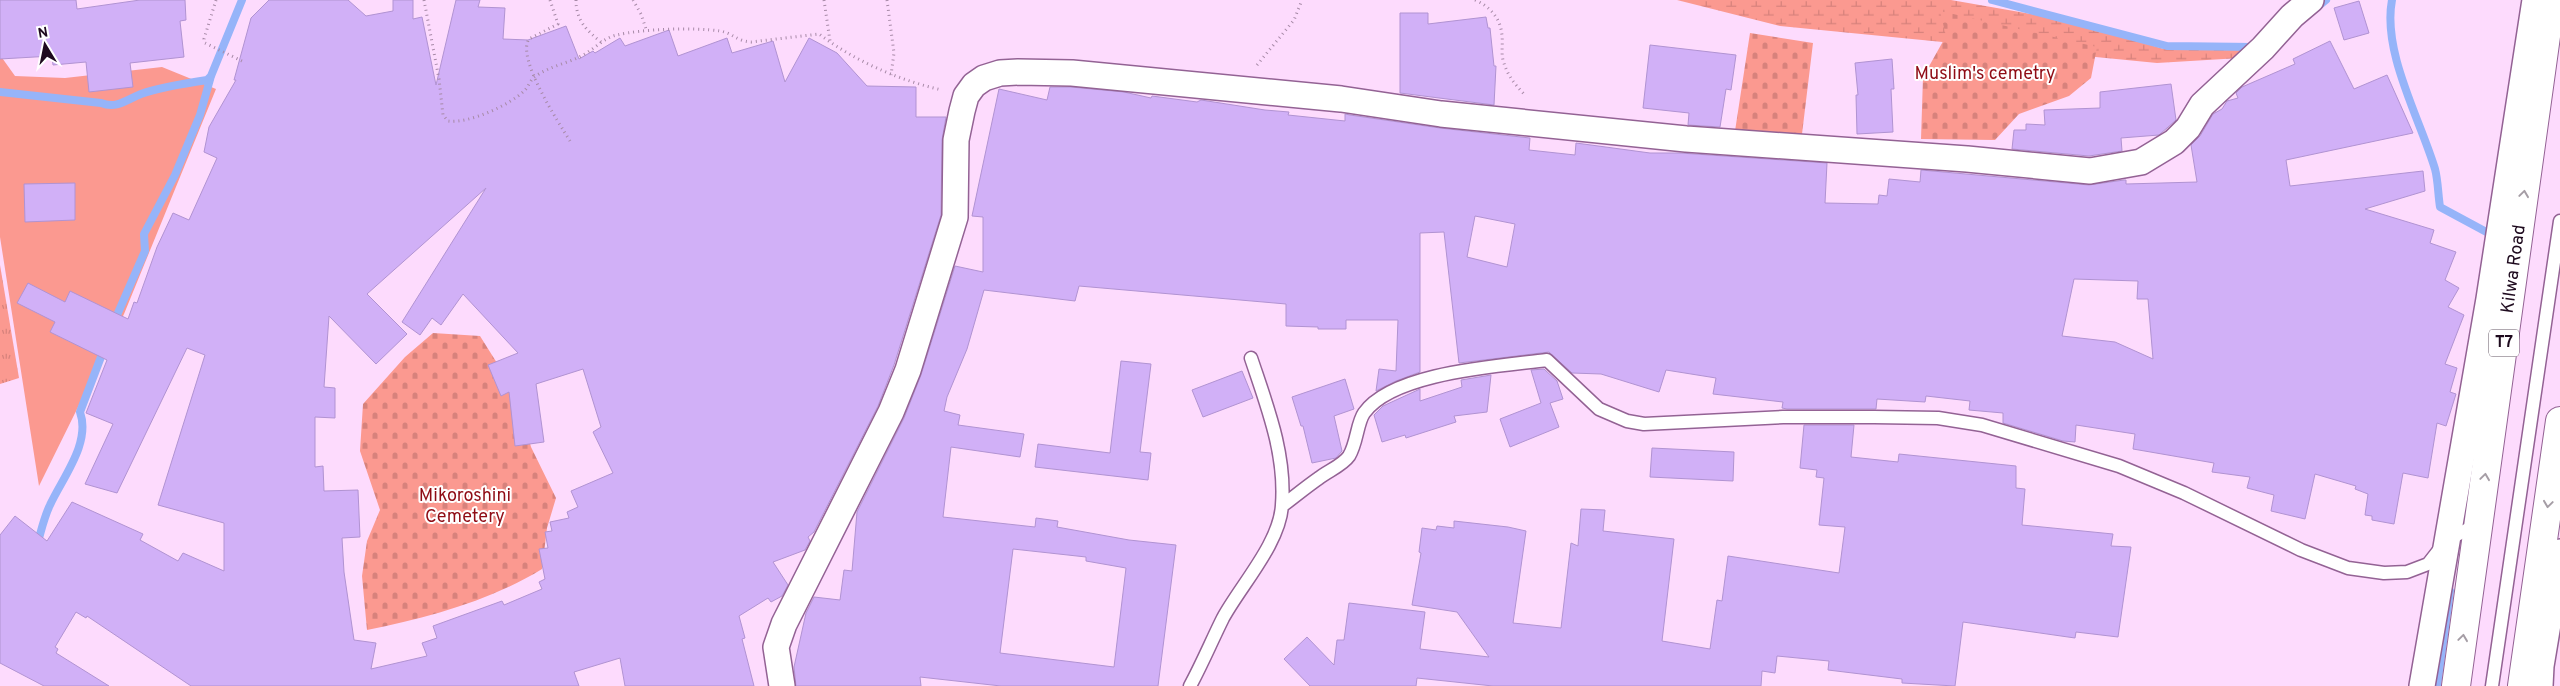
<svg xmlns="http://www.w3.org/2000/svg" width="2560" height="686" font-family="Overpass,sans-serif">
	<defs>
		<pattern id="grass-tufts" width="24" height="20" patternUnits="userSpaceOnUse" patternTransform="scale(1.25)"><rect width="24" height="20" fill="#fb9990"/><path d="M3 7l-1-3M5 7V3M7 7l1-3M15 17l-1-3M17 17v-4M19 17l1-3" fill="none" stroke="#d7827c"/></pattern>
		<pattern id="wetland-marsh" width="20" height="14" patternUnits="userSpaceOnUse" patternTransform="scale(1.25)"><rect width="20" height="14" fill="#fb9990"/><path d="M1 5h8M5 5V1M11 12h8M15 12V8" fill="none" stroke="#d7827c"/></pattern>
		<pattern id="cemetery-stones" width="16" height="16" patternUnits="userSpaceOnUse" patternTransform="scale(1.25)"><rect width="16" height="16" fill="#fb9990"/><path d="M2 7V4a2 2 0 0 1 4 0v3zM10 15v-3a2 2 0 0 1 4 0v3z" fill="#d7827c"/></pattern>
	</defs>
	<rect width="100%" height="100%" fill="#fddbfd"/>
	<path fill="url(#grass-tufts)" d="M 0,265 L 19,378 L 0,384 Z"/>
	<path fill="url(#wetland-marsh)" d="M 1677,0 L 1951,0 L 2065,20 L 2164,49 L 2264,50 L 2257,57 L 2157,63 L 1780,26 Z"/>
	<path fill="url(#cemetery-stones)" d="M 1940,11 L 2097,47 L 2091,78 L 2069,96 L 2019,114 L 1995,140 L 1921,139 L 1923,77 L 1946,36 Z
		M 1750,33 L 1813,43 L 1802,134 L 1735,131 Z
		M 433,333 L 480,336 L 517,395 L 531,447 L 556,498 L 547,528 L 542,569 C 490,601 427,618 367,630 L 362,576 L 367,541 L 380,510 L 360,451 L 363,404 L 405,357 Z"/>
	<path fill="#fb9990" d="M 0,55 L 15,76 L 65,78 L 162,67 L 216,89 L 124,314 L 39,486 L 0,237 Z"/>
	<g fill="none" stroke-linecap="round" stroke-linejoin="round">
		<path stroke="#96b4f9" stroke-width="8" d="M 1992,0 L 2167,46 L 2255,47
			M 2392,0 C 2382,52 2420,119 2435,169 C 2438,180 2438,194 2440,207 L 2492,235
			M 2315,9 L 2326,0
			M 0,92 L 101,103 C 117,109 126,100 141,94 C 161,87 187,83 207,80 L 211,76
			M 114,322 L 145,251 L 144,234 L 175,175 L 200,115 L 211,76 L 242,0
			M 37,545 C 41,532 44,517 50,505 C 63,477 91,443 80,412 L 104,349
			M 2437,686 L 2450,591"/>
	</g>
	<path fill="#d1b0f7" stroke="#b193d2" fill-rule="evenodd" d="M 0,0 L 76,0 L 77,9 L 140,0 L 185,0 L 186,20 L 180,21 L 184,57 L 130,63 L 133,87 L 89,92 L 86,62 L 53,65 L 52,56 L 0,59 Z
		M 269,0 L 348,0 L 366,16 L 393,11 L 393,0 L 413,0 L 413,19 L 422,17 L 436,85 L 456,0 L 480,0 L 478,7 L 505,8 L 503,39 L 528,40 L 566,26 L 579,59 L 593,51 L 595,53 L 620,38 L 625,46 L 669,30 L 678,56 L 727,38 L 732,53 L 773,41 L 785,82 L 809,38 L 837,53 L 867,86 L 916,87 L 916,117 L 946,117 L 942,140 L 941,215 L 894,365 L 878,406 L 814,532 L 808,537 L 810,541 L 805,550 L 773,562 L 788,585 L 782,596 L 771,602 L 768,598 L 739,616 L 745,638 L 742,639 L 754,686 L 625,686 L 620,658 L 574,672 L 579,686 L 191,686 L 87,616 L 86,618 L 76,612 L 55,647 L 58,649 L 56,653 L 109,686 L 44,686 L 0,663 L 0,535 L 15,516 L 47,541 L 72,502 L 143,534 L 140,540 L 178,561 L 183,553 L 224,571 L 224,523 L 158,505 L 205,355 L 187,348 L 117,493 L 85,484 L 113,424 L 86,413 L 107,360 L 50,332 L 55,322 L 17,303 L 28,283 L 65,302 L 70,291 L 128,319 L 134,302 L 137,303 L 157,247 L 173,213 L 189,220 L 217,158 L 204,152 L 209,127 L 236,80 L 234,80 L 251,18 ZM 486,188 L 402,322 L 420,335 L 432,318 L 441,325 L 463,294 L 518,353 L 488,365 L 501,396 L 509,392 L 515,446 L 544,442 L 536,384 L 583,369 L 601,427 L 593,432 L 613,473 L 571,491 L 578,507 L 567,512 L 569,518 L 550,522 L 552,531 L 545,532 L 548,548 L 539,549 L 545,579 L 539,582 L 542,589 L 504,605 L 502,601 L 433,626 L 437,638 L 422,643 L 427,656 L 371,669 L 376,643 L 354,640 L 344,572 L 342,538 L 360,537 L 358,490 L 324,491 L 323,466 L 315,467 L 315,417 L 335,418 L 335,388 L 324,387 L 329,316 L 376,364 L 407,334 L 367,294 Z
		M 2359,1 L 2369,33 L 2344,40 L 2334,8 Z
		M 1400,13 L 1428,13 L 1428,24 L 1486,17 L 1488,28 L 1490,28 L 1494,66 L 1496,66 L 1494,105 L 1400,93 Z
		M 2330,41 L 2354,89 L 2387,75 L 2413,133 L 2286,160 L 2290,186 L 2423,171 L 2425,191 L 2365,209 L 2434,230 L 2430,243 L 2456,252 L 2445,280 L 2459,288 L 2448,307 L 2464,315 L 2445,364 L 2457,368 L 2450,392 L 2456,394 L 2446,426 L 2437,423 L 2428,478 L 2403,473 L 2394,524 L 2372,520 L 2372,516 L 2365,515 L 2368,494 L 2355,489 L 2356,486 L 2315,474 L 2305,519 L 2271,511 L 2274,495 L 2247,488 L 2250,477 L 2212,472 L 2214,463 L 2133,449 L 2135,434 L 2076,425 L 2075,442 L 2063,441 L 2003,423 L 2003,413 L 1969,410 L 1970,401 L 1926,396 L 1925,402 L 1877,399 L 1876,409 L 1787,409 L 1782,408 L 1783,402 L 1713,394 L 1716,378 L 1666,370 L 1659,392 L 1601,374 L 1572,373 L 1549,352 L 1459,363 L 1444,232 L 1420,233 L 1420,372 L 1396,381 L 1376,391 L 1379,369 L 1396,371 L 1398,320 L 1346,320 L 1346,329 L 1318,329 L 1318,327 L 1286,326 L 1286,304 L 1079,286 L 1075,301 L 984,290 L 967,349 L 947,397 L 944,411 L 960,415 L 958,425 L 1024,434 L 1020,457 L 951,447 L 943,517 L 1035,527 L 1036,518 L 1058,521 L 1057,527 L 1129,540 L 1176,545 L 1158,686 L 1001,686 L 920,677 L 921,686 L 796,686 L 794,667 L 806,613 L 814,597 L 840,600 L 844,570 L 852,571 L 857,512 L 904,418 L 921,375 L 955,266 L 983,272 L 983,217 L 972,216 L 999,89 L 1047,100 L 1050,87 L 1071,87 L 1124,92 L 1151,98 L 1152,96 L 1197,102 L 1201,100 L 1265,110 L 1289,112 L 1288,115 L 1345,121 L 1345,114 L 1350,115 L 1440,128 L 1530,138 L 1529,150 L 1575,155 L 1576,143 L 1650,153 L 1680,153 L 1827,163 L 1825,203 L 1878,204 L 1879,195 L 1887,196 L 1889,179 L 1920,182 L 1921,170 L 2089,185 L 2124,180 L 2126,180 L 2126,184 L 2197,182 L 2191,145 L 2200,136 L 2213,114 L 2222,109 L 2227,101 L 2238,98 L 2236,93 L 2242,87 L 2295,64 L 2293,59 ZM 1475,216 L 1515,224 L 1507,267 L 1467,257 ZM 2074,279 L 2138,281 L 2137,299 L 2148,299 L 2153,359 L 2115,342 L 2062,336 ZM 1013,549 L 1086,557 L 1086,561 L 1126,568 L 1114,667 L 1000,653 Z
		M 1650,45 L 1736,55 L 1731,90 L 1726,89 L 1720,127 L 1688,125 L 1689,113 L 1643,108 Z
		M 1892,59 L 1894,89 L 1891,89 L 1893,132 L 1857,134 L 1856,95 L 1858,95 L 1855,63 Z
		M 2171,84 L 2176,120 L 2159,135 L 2121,138 L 2122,151 L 2089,156 L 2012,149 L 2014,130 L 2026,130 L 2026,124 L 2045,125 L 2044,110 L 2100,108 L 2100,92 Z
		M 75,183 L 75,220 L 25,222 L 24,184 Z
		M 1121,361 L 1151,364 L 1140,452 L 1151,453 L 1148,480 L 1035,467 L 1038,444 L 1110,453 Z
		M 1544,369 L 1557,381 L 1563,399 L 1550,403 L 1559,427 L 1510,447 L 1500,419 L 1541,403 L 1531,370 Z
		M 1242,371 L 1253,398 L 1203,417 L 1192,390 Z
		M 1491,375 L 1487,412 L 1454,416 L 1456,422 L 1406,438 L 1405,435 L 1382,442 L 1374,415 L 1383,406 L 1420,389 L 1420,401 L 1462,387 L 1461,380 Z
		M 1345,379 L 1354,409 L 1334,416 L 1342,451 L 1336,458 L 1312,463 L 1303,426 L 1301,426 L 1292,397 Z
		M 1804,425 L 1854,425 L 1851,457 L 1898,462 L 1899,454 L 2016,466 L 2016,488 L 2025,489 L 2022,525 L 2113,534 L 2111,546 L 2131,547 L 2118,637 L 2076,632 L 2075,638 L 1963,622 L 1955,686 L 1902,683 L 1902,679 L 1828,670 L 1829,661 L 1777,656 L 1775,673 L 1762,671 L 1761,686 L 1493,686 L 1417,678 L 1416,686 L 1310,686 L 1284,659 L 1307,637 L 1334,665 L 1337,640 L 1344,640 L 1349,603 L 1425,612 L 1420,649 L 1489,657 L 1457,612 L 1412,605 L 1421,553 L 1419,552 L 1422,528 L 1436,530 L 1437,526 L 1454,528 L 1454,521 L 1508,527 L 1526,531 L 1513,623 L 1561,628 L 1571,543 L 1578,546 L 1581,509 L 1605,510 L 1603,531 L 1674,539 L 1662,641 L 1710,649 L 1717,600 L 1722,601 L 1728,556 L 1839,573 L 1845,527 L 1819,525 L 1824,478 L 1816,477 L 1817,470 L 1800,468 Z
		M 1652,448 L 1734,452 L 1733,481 L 1650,477 Z"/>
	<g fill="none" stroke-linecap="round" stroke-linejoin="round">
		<g stroke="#936294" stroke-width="15">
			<path id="lane" d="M 1282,506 C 1294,497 1306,487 1319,478 C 1328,471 1343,465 1349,456 C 1357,443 1357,423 1364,413 C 1393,372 1501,366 1547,360 L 1599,409 L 1627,421 L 1644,424 L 1783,417 L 1874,417 L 1938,418 L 1982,425 L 2119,466 L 2184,493 L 2301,550 L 2348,568 L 2384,573 L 2407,572 L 2428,564 L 2446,541 L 2479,523
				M 1190,686 C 1202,664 1212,640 1223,618 C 1241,585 1280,543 1282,505 C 1286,454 1267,406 1251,358
				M 2492,686 L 2560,221"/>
		</g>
		<g stroke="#936294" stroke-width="28">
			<path id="street" d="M 782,686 L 776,647 L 784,624 L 891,412 L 908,370 L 955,217 L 956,140 L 962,111 L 966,96 L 974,85 L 984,78 L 1000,73 L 1018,72 L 1072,73 L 1341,99 L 1441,114 L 1686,139 L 1967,159 L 2090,171 L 2141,162 L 2174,142 L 2188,128 L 2202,105 L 2263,48 L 2292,16 L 2311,0
				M 2422,686 L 2489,299 L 2535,0
				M 2540,686 L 2541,666 L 2560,552"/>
		</g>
		<g stroke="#936294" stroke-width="30">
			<g id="highway">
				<path id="s1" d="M 2456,686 L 2551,0"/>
				<path d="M 2522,686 L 2560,421"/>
			</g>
		</g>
		<path stroke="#a78aa7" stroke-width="3" stroke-dasharray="1 4" stroke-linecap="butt" d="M 216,0 L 204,39 L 205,43 L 244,62
			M 424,0 L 439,79 L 443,115 L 448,121 C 468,124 510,105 524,91 C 529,87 530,79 536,76 C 551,65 572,63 588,52 C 597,46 606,37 617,35 C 642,29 694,27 720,31 C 733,33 736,41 751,42 L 819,34 C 855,61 898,80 942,90
			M 550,0 L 558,24 L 529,39 C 516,58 559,123 570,141
			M 576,0 C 576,20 586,30 601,42
			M 633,0 L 641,14 L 647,32
			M 824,0 L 830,41
			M 887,0 L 894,53 L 891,75
			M 1475,0 C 1491,7 1501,19 1502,36 C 1503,44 1501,52 1503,60 C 1507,75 1515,85 1526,96
			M 1257,65 L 1294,20 L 1302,0"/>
		<use href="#lane" stroke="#fff" stroke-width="12"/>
		<use href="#street" stroke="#fff" stroke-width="25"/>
		<use href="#highway" stroke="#fff" stroke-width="28"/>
	</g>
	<defs><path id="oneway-chevron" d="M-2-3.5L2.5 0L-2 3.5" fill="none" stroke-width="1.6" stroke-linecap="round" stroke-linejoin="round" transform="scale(1.25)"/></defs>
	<g stroke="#a59da5">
		<use href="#oneway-chevron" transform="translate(2524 194) rotate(-82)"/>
		<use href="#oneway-chevron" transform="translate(2485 477) rotate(-82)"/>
		<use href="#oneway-chevron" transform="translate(2548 504) rotate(98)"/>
		<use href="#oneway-chevron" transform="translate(2463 638) rotate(-82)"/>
	</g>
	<g text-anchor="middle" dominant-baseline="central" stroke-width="4" stroke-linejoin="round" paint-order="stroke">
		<rect fill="#fff" stroke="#625462" stroke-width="1" x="2489" y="329.5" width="30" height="27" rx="4"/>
		<g font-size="16" font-weight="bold" fill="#1e0a1e">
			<text x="2504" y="343">T7</text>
		</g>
		<g font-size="18" fill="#8f0c15" stroke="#fff">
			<text x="1985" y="74">Muslim's cemetry</text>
			<text x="465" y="496">Mikoroshini<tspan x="465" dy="21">Cemetery</tspan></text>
		</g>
		<g font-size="18" fill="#1e0a1e" stroke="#fff">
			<text stroke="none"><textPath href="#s1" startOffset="421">Kilwa Road</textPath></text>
		</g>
	</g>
	<g transform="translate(45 45) rotate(350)" stroke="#ffffff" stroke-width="4" paint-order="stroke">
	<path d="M0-4L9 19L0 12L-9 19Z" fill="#1e0a1e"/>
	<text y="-8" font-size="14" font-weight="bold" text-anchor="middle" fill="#1e0a1e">N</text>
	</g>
</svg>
